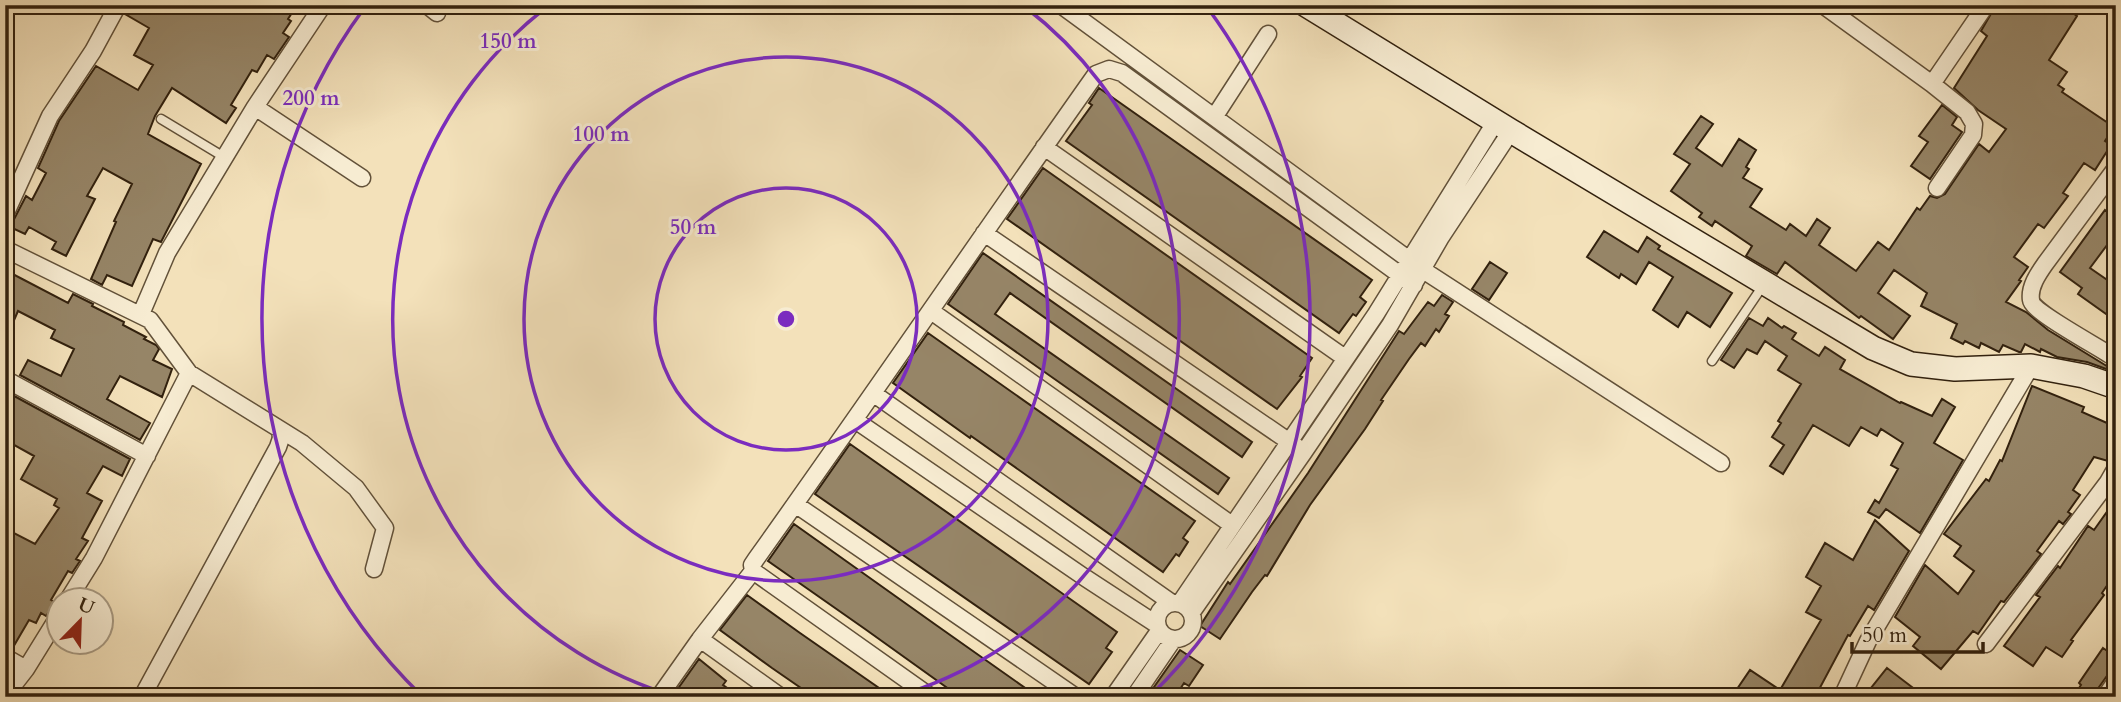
<svg xmlns="http://www.w3.org/2000/svg" width="2121" height="702" font-family="Cardo,serif">
	<rect width="100%" height="100%" fill="#f3e1ba"/>
	<filter id="stains"><feTurbulence type="fractalNoise" baseFrequency=".00286" numOctaves="4"/><feColorMatrix values="0 0 0 0 .2 0 0 0 0 .09 0 0 0 0 .02 0 0 0 .5 -.17"/></filter>
	<radialGradient id="worn" r=".72"><stop offset=".6" stop-color="#630" stop-opacity="0"/><stop offset="1" stop-color="#630" stop-opacity=".3"/></radialGradient>
	<path fill="#968567" stroke="#32210e" stroke-width="2" d="M 128,5 L 297,5 L 288,19 L 291,21 L 283,33 L 289,37 L 274,59 L 267,55 L 257,72 L 252,70 L 231,105 L 236,108 L 226,123 L 172,88 L 155,116 L 148,134 L 201,164 L 161,242 L 153,239 L 132,286 L 107,275 L 102,285 L 91,279 L 116,222 L 114,221 L 132,184 L 103,168 L 87,196 L 95,199 L 66,256 L 52,249 L 56,242 L 29,227 L 25,234 L 10,227 L 26,196 L 32,200 L 46,173 L 38,168 L 59,121 L 96,66 L 138,90 L 153,65 L 134,55 L 149,28 L 125,14 Z
		M 1996,5 L 2061,5 L 2077,16 L 2049,60 L 2067,72 L 2058,85 L 2064,89 L 2062,92 L 2114,127 L 2105,141 L 2111,145 L 2095,170 L 2084,163 L 2063,193 L 2068,196 L 2044,228 L 2038,224 L 2014,257 L 2028,267 L 2019,280 L 2021,281 L 2006,302 L 2026,312 L 2048,330 L 2110,368 L 2109,370 L 2087,362 L 2057,357 L 2041,349 L 2040,352 L 2025,344 L 2021,352 L 2019,352 L 2003,345 L 1999,352 L 1981,343 L 1979,348 L 1965,341 L 1963,344 L 1951,338 L 1957,324 L 1921,306 L 1927,293 L 1894,270 L 1878,293 L 1910,316 L 1893,339 L 1861,316 L 1859,318 L 1785,262 L 1777,274 L 1746,256 L 1752,246 L 1715,221 L 1712,226 L 1699,217 L 1702,213 L 1671,191 L 1690,164 L 1674,154 L 1701,116 L 1713,124 L 1696,148 L 1722,166 L 1739,139 L 1756,150 L 1746,167 L 1749,169 L 1743,178 L 1762,189 L 1750,207 L 1786,230 L 1790,224 L 1806,236 L 1817,219 L 1830,228 L 1819,245 L 1856,271 L 1878,242 L 1889,250 L 1917,208 L 1920,210 L 1930,196 L 1937,198 L 1945,194 L 1979,144 L 1989,152 L 2006,129 L 1978,110 L 1954,88 L 1987,36 L 1981,31 Z
		M 1099,88 L 1372,280 L 1360,297 L 1366,302 L 1356,316 L 1353,314 L 1339,333 L 1066,141 L 1092,105 L 1089,103 Z
		M 1942,105 L 1957,117 L 1952,125 L 1962,132 L 1930,179 L 1911,166 L 1928,142 L 1919,136 Z
		M 1043,168 L 1312,358 L 1300,376 L 1302,377 L 1277,409 L 1007,219 Z
		M 2105,210 L 2116,218 L 2116,233 L 2090,268 L 2116,286 L 2116,321 L 2078,294 L 2082,288 L 2060,272 Z
		M 1604,231 L 1638,252 L 1647,237 L 1660,246 L 1658,249 L 1732,293 L 1710,327 L 1687,312 L 1678,327 L 1653,310 L 1673,277 L 1649,262 L 1636,284 L 1621,274 L 1619,278 L 1587,257 Z
		M 983,253 L 1252,442 L 1242,457 L 1010,293 L 995,314 L 1229,478 L 1218,494 L 948,304 Z
		M 1490,262 L 1507,273 L 1489,300 L 1472,289 Z
		M 5,270 L 68,303 L 73,294 L 93,304 L 92,306 L 124,322 L 123,325 L 146,337 L 144,339 L 156,345 L 159,349 L 153,360 L 172,369 L 162,397 L 120,376 L 107,399 L 150,423 L 140,440 L 20,375 L 28,360 L 61,376 L 74,349 L 51,338 L 55,330 L 18,311 L 5,341 Z
		M 1442,295 L 1453,302 L 1445,314 L 1449,316 L 1439,332 L 1436,329 L 1425,346 L 1421,343 L 1409,359 L 1381,400 L 1383,401 L 1365,429 L 1310,505 L 1267,576 L 1265,575 L 1252,592 L 1220,639 L 1200,626 L 1228,582 L 1230,584 L 1308,473 L 1399,331 L 1404,334 L 1428,302 L 1434,306 Z
		M 1749,318 L 1763,326 L 1768,318 L 1782,328 L 1784,326 L 1796,333 L 1792,339 L 1819,356 L 1825,347 L 1845,360 L 1840,369 L 1900,403 L 1901,402 L 1932,416 L 1942,399 L 1955,407 L 1934,443 L 1963,460 L 1920,533 L 1886,509 L 1879,518 L 1868,512 L 1875,500 L 1879,503 L 1898,469 L 1891,465 L 1903,443 L 1881,429 L 1877,436 L 1861,427 L 1849,446 L 1813,425 L 1783,474 L 1770,466 L 1784,445 L 1772,437 L 1781,423 L 1778,421 L 1801,384 L 1778,370 L 1787,356 L 1765,341 L 1757,354 L 1747,349 L 1734,368 L 1721,360 Z
		M 928,333 L 1195,521 L 1183,538 L 1188,542 L 1179,556 L 1176,554 L 1163,572 L 971,436 L 970,438 L 893,383 Z
		M 2032,386 L 2084,407 L 2082,412 L 2116,427 L 2116,458 L 2108,461 L 2094,457 L 2073,490 L 2080,495 L 2068,512 L 2071,514 L 2063,524 L 2059,521 L 2037,551 L 2041,554 L 2004,602 L 2001,601 L 1978,634 L 1973,631 L 1941,669 L 1913,646 L 1920,637 L 1895,617 L 1925,565 L 1958,594 L 1974,571 L 1954,556 L 1961,546 L 1944,534 L 1986,479 L 1989,481 L 2000,460 L 2002,461 Z
		M 5,391 L 130,459 L 122,476 L 103,466 L 87,493 L 102,501 L 82,538 L 88,541 L 76,559 L 80,561 L 72,573 L 68,571 L 51,600 L 58,604 L 52,608 L 46,616 L 41,613 L 36,623 L 29,620 L 12,649 L 5,647 L 5,550 L 14,533 L 35,544 L 59,508 L 54,505 L 57,499 L 21,479 L 34,456 L 5,440 Z
		M 850,444 L 1117,632 L 1106,648 L 1112,652 L 1089,684 L 815,494 Z
		M 2116,499 L 2116,572 L 2102,593 L 2104,595 L 2071,640 L 2073,641 L 2062,657 L 2046,647 L 2033,666 L 2004,646 L 2040,597 L 2036,595 L 2058,566 L 2060,568 L 2088,526 L 2094,530 Z
		M 1875,520 L 1909,551 L 1874,610 L 1868,606 L 1850,636 L 1848,635 L 1815,697 L 1742,697 L 1735,692 L 1750,670 L 1780,690 L 1821,620 L 1806,612 L 1821,586 L 1806,577 L 1825,543 L 1853,560 Z
		M 794,524 L 936,625 L 1038,697 L 960,697 L 865,629 L 768,561 Z
		M 747,595 L 800,633 L 892,697 L 814,697 L 772,668 L 720,630 Z
		M 2103,648 L 2116,657 L 2116,663 L 2092,697 L 2073,697 L 2081,685 L 2079,683 Z
		M 1180,650 L 1203,665 L 1189,686 L 1184,683 L 1175,697 L 1147,697 Z
		M 699,659 L 726,681 L 723,685 L 740,697 L 672,697 Z
		M 1887,668 L 1904,681 L 1925,697 L 1870,697 L 1874,691 L 1871,688 Z"/>
	<g fill="none" stroke-linecap="round" stroke-linejoin="round">
		<g stroke="#625139" stroke-width="11">
			<path id="lane" d="M 161,119 L 224,157
				M 1712,361 L 1764,284"/>
		</g>
		<g stroke="#625139" stroke-width="19">
			<path id="street" d="M 427,5 L 437,13
				M 1061,5 L 1423,270 L 1721,463
				M 1823,5 L 1932,84 L 1986,5
				M 1932,84 L 1967,112 L 1974,124 L 1973,135 L 1937,188
				M 255,107 L 362,178
				M 1215,116 L 1268,34
				M 1044,147 L 1345,358
				M 2116,168 L 2045,264 C 2038,274 2029,287 2031,300 C 2032,312 2101,348 2116,359
				M 5,215 L 50,116 L 93,51 L 118,5
				M 984,233 L 1297,447
				M 5,249 L 150,320 L 189,373 L 94,558 L 68,600
				M 931,311 L 1232,525
				M 141,314 L 167,253 L 255,107 L 323,5
				M 189,373 L 302,443 L 356,488 L 385,528 L 374,569
				M 5,379 L 147,456
				M 874,394 L 1172,603
				M 855,420 L 1084,577 L 1156,624
				M 795,504 L 1076,697
				M 753,571 L 931,697
				M1157 621a18 18 0 1 1 36 0a18 18 0 1 1-36 0Z
				M 1180,603 L 1376,314 L 1496,121
				M 1192,612 L 1304,452 L 1390,325 L 1441,237 L 1511,131
				M 1986,644 L 2108,482 L 2116,468
				M 5,657 L 26,669
				M 5,696 L 26,669 L 60,614
				M 142,697 L 278,447 L 281,438 L 280,430
				M 659,697 L 700,639
				M 781,697 L 700,639 L 753,571 L 752,565 L 756,559 C 871,398 982,235 1096,74 L 1109,69 L 1122,73 L 1414,285
				M 1113,697 L 1159,631
				M 1134,697 L 1173,640
				M 1842,697 L 1868,641 L 2031,366
				M 2105,697 L 2116,681"/>
		</g>
		<g stroke="#32210e" stroke-width="26">
			<path id="secondary" d="M 1306,5 L 1511,131 L 1873,348 L 1911,364 L 1955,369 L 2031,366 L 2084,376 L 2116,387"/>
		</g>
		<use href="#lane" stroke="#f7ecd2" stroke-width="8"/>
		<use href="#street" stroke="#f7ecd2" stroke-width="16"/>
		<use href="#secondary" stroke="#f7ecd2" stroke-width="23"/>
	</g>
	<g fill="none" stroke="#7b2cbf" stroke-width="3.5">
		<circle cx="786" cy="319" r="131"/>
		<circle cx="786" cy="319" r="262"/>
		<path d="M674 696A393 393 0 0 1 547 7M1025 7A393 393 0 0 1 898 696"/>
		<path d="M422 696A524 524 0 0 1 365 7M1207 7A524 524 0 0 1 1150 696"/>
	</g>
	<circle cx="786" cy="319" r="10" fill="#7b2cbf" stroke="#f7ecd2" stroke-width="3.5"/>
	<g font-size="21" text-anchor="middle" font-weight="bold" fill="#7b2cbf" stroke="#f7ecd2" stroke-width="6" stroke-linejoin="round" paint-order="stroke">
		<text x="508" y="48">150 m</text>
		<text x="311" y="105">200 m</text>
		<text x="601" y="141">100 m</text>
		<text x="693" y="234">50 m</text>
	</g>
	<rect width="2121" height="702" fill="none" stroke="#f3e1ba" stroke-width="28"/>
	<rect x="7" y="7" width="2107" height="688" fill="none" stroke="#32210e" stroke-width="3.5"/>
	<rect x="14" y="14" width="2093" height="674" fill="none" stroke="#32210e" stroke-width="2"/>
	<g transform="translate(80 621) rotate(23)"><circle r="33" fill="#f7ecd2" stroke="#a89b84" stroke-width="2"/>
	<path d="M0-5L12 26L0 18L-12 26Z" fill="#8f2418"/>
	<text y="-10" font-size="19" font-weight="bold" text-anchor="middle" fill="#32210e">U</text>
	</g>
	<path d="M1852 642v10h131v-10" fill="none" stroke="#32210e" stroke-width="3.5"/>
	<text x="1862" y="642" font-size="21" fill="#32210e" stroke="#f7ecd2" stroke-width="5" paint-order="stroke">50 m</text>
	<rect width="100%" height="100%" filter="url(#stains)"/>
	<rect width="100%" height="100%" fill="url(#worn)"/>
</svg>
